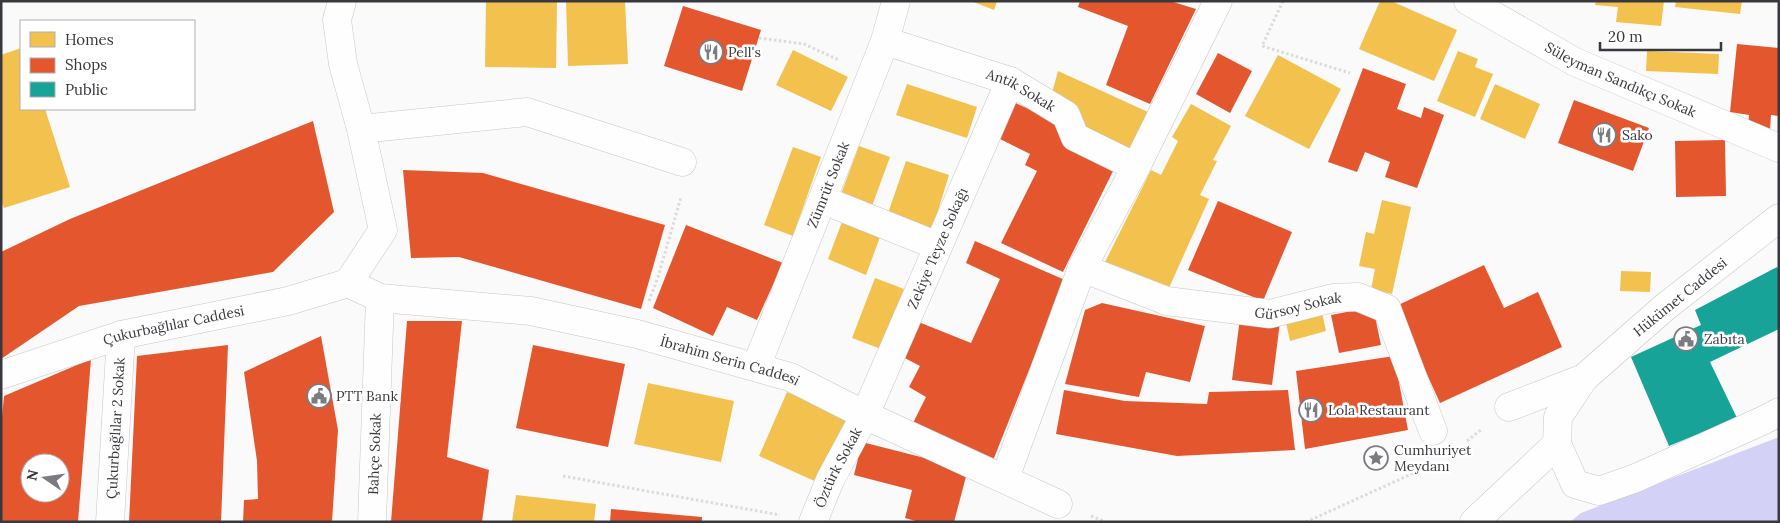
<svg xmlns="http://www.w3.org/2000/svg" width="1780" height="523" font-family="Lora,serif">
	<rect width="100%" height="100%" fill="#fafafb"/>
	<path fill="#d4d1f6" d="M 1779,437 L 1779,522 L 1570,522 L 1581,513 Z"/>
	<path fill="#f2c14e" d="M 486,1 L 557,1 L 556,68 L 485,67 Z
		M 566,1 L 625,1 L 628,64 L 568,66 Z
		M 971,1 L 997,1 L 994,10 Z
		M 1380,1 L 1391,1 L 1457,30 L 1434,81 L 1359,49 Z
		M 1596,1 L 1664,1 L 1661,26 L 1616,22 L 1618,7 L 1595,5 Z
		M 1676,1 L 1742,1 L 1740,14 L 1675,7 Z
		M 21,48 L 21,109 L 45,109 L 70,187 L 4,208 L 1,200 L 1,55 Z
		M 793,50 L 848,77 L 831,111 L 776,85 Z
		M 1458,51 L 1478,59 L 1475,67 L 1493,74 L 1475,117 L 1437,101 Z
		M 1647,51 L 1719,54 L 1718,74 L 1646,71 Z
		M 1278,55 L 1341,89 L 1309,149 L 1245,116 Z
		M 1058,71 L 1148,112 L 1128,156 L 1080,135 L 1050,100 Z
		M 907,84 L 977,107 L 967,138 L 896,115 Z
		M 1495,84 L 1540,104 L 1525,139 L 1480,119 Z
		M 1191,104 L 1231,126 L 1213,160 L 1217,161 L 1200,195 L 1209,199 L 1168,290 L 1105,262 L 1151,170 L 1161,175 L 1178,141 L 1172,137 Z
		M 859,146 L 890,157 L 872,206 L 841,194 Z
		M 793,147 L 821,157 L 793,236 L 764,225 Z
		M 906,161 L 949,175 L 932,230 L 887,216 Z
		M 1382,200 L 1411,207 L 1392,294 L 1371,289 L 1375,269 L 1359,266 L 1366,232 L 1374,234 Z
		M 842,222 L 880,237 L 866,275 L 828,259 Z
		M 1621,271 L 1651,272 L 1650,292 L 1620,291 Z
		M 875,278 L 904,289 L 881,349 L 852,338 Z
		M 1320,304 L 1326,331 L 1290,341 L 1284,313 Z
		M 648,383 L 734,401 L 721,462 L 634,444 Z
		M 787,392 L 849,419 L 821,484 L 759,456 Z
		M 516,495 L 596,504 L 594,522 L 512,522 Z"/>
	<path fill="#e4572e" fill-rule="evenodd" d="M 1080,1 L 1170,1 L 1196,9 L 1150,104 L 1106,85 L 1128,26 L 1078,7 Z
		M 683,6 L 761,30 L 742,91 L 664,66 Z
		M 1737,44 L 1779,48 L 1779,116 L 1771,115 L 1770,130 L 1748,128 L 1749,115 L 1730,112 Z
		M 1218,53 L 1252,71 L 1230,113 L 1196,94 Z
		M 1363,68 L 1406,84 L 1397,109 L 1421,118 L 1424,107 L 1444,115 L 1417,188 L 1385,177 L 1390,162 L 1365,152 L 1357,172 L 1328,162 Z
		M 1009,100 L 1051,119 L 1117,163 L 1063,272 L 1001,243 L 1037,171 L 1025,165 L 1030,154 L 994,136 Z
		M 1574,100 L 1649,128 L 1633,171 L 1558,143 Z
		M 313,121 L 334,212 L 273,272 L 79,306 L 1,359 L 1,252 L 70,219 Z
		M 1725,140 L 1726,196 L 1676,197 L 1675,141 Z
		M 403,170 L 483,173 L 665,225 L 641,309 L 459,257 L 411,258 Z
		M 1218,201 L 1292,232 L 1263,301 L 1188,270 Z
		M 686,225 L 783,263 L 757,320 L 727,307 L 713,336 L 653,308 Z
		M 975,241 L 1065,280 L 992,463 L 911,427 L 926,397 L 909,387 L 920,366 L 901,356 L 916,321 L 971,343 L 1000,279 L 966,263 Z
		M 1484,265 L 1504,308 L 1538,292 L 1562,347 L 1440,403 L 1396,306 Z
		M 1102,303 L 1205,326 L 1190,382 L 1146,372 L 1139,397 L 1065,384 L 1085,310 Z
		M 1373,307 L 1381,345 L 1339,353 L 1331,315 Z
		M 1240,318 L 1280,322 L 1272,385 L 1232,380 Z
		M 407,321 L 462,321 L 447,457 L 489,470 L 482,522 L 391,522 Z
		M 321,336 L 338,430 L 332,522 L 243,522 L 244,500 L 258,499 L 257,461 L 244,372 Z
		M 228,345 L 221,522 L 129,522 L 137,356 Z
		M 533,345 L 625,364 L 608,447 L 516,428 Z
		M 1394,356 L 1408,430 L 1305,449 L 1296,371 Z
		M 91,359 L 78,522 L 1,522 L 1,427 L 4,396 ZM 30,463 L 60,463 L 60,493 L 30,493 Z
		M 1064,390 L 1125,401 L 1207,404 L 1209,392 L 1288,390 L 1295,450 L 1177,456 L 1056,434 Z
		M 862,442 L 968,469 L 954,522 L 919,522 L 905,518 L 912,490 L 854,475 Z
		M 611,509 L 702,517 L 702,522 L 610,522 Z"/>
	<path fill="#17a398" d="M 1777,267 L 1779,271 L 1779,329 L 1710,362 L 1737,418 L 1669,446 L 1631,357 L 1701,325 L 1695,310 Z"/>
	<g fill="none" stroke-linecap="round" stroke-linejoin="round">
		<g stroke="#c6c6c9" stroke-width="29">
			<g id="minor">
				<path d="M 342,1 L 337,20 L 343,64 L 361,129 L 383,230 L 348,283"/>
				<path id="s1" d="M 1468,1 L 1575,62 L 1779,148"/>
				<path id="s2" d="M 885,41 L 1010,81 L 1066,115 L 1075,137 L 1136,167"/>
				<path d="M 361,129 L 527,112 L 682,162"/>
				<path d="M 823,200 L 938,246"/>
				<path d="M 1779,218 L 1665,307 L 1584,378 L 1558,417 L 1557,444 L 1575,484 L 1599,491 L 1636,478 L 1764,420 L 1779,412"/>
				<path id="s3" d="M 1082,268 L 1167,301 L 1270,314 L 1333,298 L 1358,297 L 1387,309 L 1433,431"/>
				<path id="s4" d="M 348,283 L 380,298 L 531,311 L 637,334 L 790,377 L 865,415 L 1058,504"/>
				<path id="s5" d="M 756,367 L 885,41 L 896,1"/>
				<path id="s6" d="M 1,375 L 121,335 L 288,301 L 348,283"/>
				<path d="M 1509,407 L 1584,378"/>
				<path d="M 1005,478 L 1082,268 L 1136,167 L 1218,1"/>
				<path id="s7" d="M 110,522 L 121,335"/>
				<path id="s8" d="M 372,522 L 380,298"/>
				<path id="s9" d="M 813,522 L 830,480 L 865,415 L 1010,81"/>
				<path d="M 1474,522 L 1557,444"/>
			</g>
		</g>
		<path stroke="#dbdbdc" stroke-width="3" stroke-dasharray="2.5 2.5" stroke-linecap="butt" d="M 1283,1 L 1262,46 L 1350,73
			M 759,38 L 804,44 L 839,60
			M 649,301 L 658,277 L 681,197
			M 1467,441 L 1482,429
			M 563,476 L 780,515
			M 1091,516 L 1106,522
			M 1306,522 L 1429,466"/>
		<use href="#minor" stroke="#fefefe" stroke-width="28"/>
	</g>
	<defs>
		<g id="restaurant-ring" transform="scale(1.25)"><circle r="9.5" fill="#fff" stroke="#7c7c80" stroke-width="1.5"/><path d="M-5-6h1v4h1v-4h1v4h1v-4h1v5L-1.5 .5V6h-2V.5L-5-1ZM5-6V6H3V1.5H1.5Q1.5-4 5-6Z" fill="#7c7c80"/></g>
		<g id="civic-ring" transform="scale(1.25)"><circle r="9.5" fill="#fff" stroke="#7c7c80" stroke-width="1.5"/><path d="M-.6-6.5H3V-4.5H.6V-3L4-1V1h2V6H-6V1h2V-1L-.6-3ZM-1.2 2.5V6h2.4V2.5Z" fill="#7c7c80"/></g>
		<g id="sight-ring" transform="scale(1.25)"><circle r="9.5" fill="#fff" stroke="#7c7c80" stroke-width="1.5"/><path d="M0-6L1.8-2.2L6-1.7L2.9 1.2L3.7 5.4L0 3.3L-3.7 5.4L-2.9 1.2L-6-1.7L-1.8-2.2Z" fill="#7c7c80"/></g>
	</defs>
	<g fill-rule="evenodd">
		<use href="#restaurant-ring" x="711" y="52"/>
		<use href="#restaurant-ring" x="1604" y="135"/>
		<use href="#civic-ring" x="1686" y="339"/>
		<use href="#civic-ring" x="319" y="396"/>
		<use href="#restaurant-ring" x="1311" y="410"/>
		<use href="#sight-ring" x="1376" y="458"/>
	</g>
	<g text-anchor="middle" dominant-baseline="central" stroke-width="5" stroke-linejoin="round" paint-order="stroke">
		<g font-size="14" fill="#38383e" stroke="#fff" text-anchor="start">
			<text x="728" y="52">Pell's</text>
			<text x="1622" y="135">Sako</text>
			<text x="1704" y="339">Zabıta</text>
			<text x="336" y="396">PTT Bank</text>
			<text x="1328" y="410">Lola Restaurant</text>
			<text x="1394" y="450">Cumhuriyet<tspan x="1394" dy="16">Meydanı</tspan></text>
		</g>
		<g font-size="14" fill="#38383e" stroke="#fff">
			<text stroke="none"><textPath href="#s1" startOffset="172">Süleyman Sandıkçı Sokak</textPath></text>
			<text stroke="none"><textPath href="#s2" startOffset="145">Antik Sokak</textPath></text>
			<text stroke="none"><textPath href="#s5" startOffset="196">Zümrüt Sokak</textPath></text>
			<text stroke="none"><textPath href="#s9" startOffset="301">Zekiye Teyze Sokağı</textPath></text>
			<text transform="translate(1680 297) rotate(-39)">Hükümet Caddesi</text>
			<text stroke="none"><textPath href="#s3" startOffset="224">Gürsoy Sokak</textPath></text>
			<text stroke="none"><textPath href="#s6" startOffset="180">Çukurbağlılar Caddesi</textPath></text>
			<text stroke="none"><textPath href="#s4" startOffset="392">İbrahim Serin Caddesi</textPath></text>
			<text stroke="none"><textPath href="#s7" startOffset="94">Çukurbağlılar 2 Sokak</textPath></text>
			<text stroke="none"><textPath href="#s8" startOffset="68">Bahçe Sokak</textPath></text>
			<text stroke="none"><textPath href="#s9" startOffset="60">Öztürk Sokak</textPath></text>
		</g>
	</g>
	<rect width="1780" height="523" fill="none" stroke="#38383e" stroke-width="5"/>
	<rect x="20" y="20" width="175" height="90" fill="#ffffff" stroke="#afafb2"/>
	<rect x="30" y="32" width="25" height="15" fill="#f2c14e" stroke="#afafb2"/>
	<text x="65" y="45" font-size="15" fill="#38383e">Homes</text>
	<rect x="30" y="58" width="25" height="15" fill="#e4572e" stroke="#afafb2"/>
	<text x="65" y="70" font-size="15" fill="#38383e">Shops</text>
	<rect x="30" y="82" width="25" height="15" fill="#17a398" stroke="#afafb2"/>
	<text x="65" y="95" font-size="15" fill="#38383e">Public</text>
	<g transform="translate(45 478) rotate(283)"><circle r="24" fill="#ffffff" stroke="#afafb2"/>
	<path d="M0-4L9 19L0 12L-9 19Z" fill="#7c7c80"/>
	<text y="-8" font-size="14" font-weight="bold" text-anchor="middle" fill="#38383e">N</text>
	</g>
	<path d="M1600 42v8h121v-8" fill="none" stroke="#38383e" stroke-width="2.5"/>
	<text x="1608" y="42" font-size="15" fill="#38383e" stroke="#ffffff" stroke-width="4" paint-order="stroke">20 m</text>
</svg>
